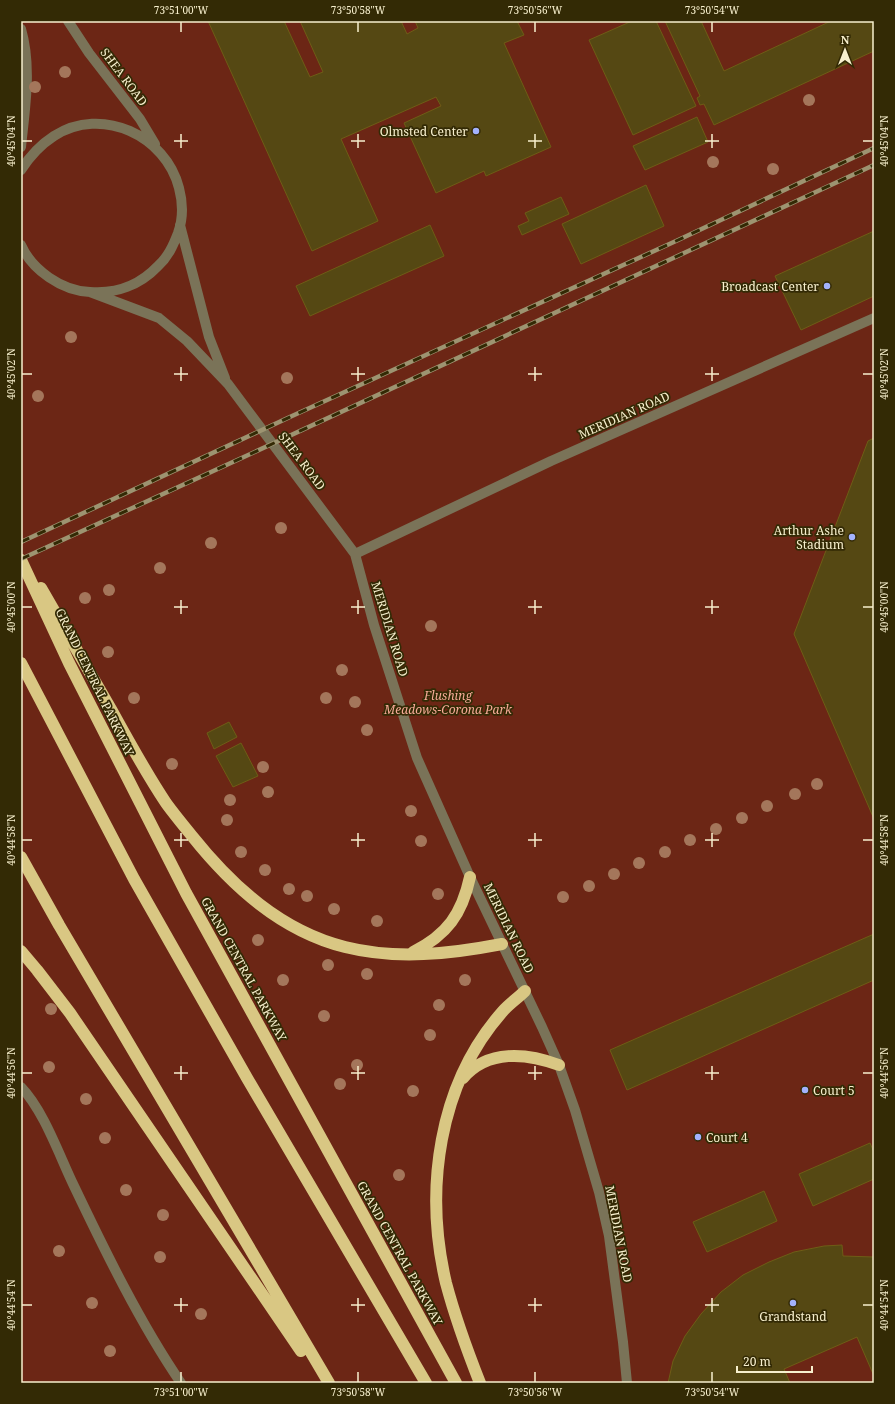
<svg xmlns="http://www.w3.org/2000/svg" width="895" height="1404" font-family="'Noto Serif',serif">
	<rect width="100%" height="100%" fill="#3e3511"/>
	<path fill="#6c2615" d="M 21,21 L 874,21 L 874,1383 L 21,1383 Z"/>
	<path fill="#554813" stroke="#6e5d16" d="M 208,21 L 284,21 L 310,77 L 323,72 L 300,21 L 401,21 L 407,34 L 418,28 L 415,21 L 517,21 L 524,35 L 504,43 L 551,147 L 486,176 L 484,171 L 436,193 L 404,123 L 441,106 L 436,97 L 341,139 L 378,221 L 312,251 Z
		M 632,21 L 656,21 L 696,106 L 633,135 L 589,40 Z
		M 665,21 L 701,21 L 724,71 L 831,21 L 874,21 L 874,51 L 714,125 L 704,104 L 700,105 L 697,98 L 700,96 Z
		M 697,117 L 708,142 L 645,170 L 633,146 Z
		M 646,185 L 664,226 L 581,264 L 562,224 Z
		M 561,197 L 569,214 L 522,235 L 518,226 L 529,221 L 525,213 Z
		M 430,225 L 444,256 L 310,316 L 296,286 Z
		M 874,231 L 874,296 L 801,330 L 775,276 Z
		M 874,438 L 874,819 L 794,634 L 868,441 Z
		M 229,722 L 237,737 L 214,749 L 207,733 Z
		M 241,743 L 258,776 L 233,787 L 216,756 Z
		M 874,934 L 874,980 L 627,1090 L 610,1050 Z
		M 870,1143 L 874,1152 L 874,1179 L 813,1206 L 799,1174 Z
		M 764,1191 L 777,1221 L 707,1252 L 693,1222 Z
		M 842,1245 L 843,1256 L 874,1257 L 874,1376 L 857,1337 L 784,1369 L 790,1383 L 668,1383 L 673,1361 L 685,1336 L 701,1314 L 721,1292 L 743,1275 L 769,1262 L 794,1252 L 824,1246 Z"/>
	<g fill="none" stroke-linecap="round" stroke-linejoin="round">
		<path stroke="#7a7358" stroke-width="10" d="M 68,21 L 89,53 L 140,119 L 155,144
			M 21,29 C 32,67 25,108 21,147
			M 21,170 C 30,156 40,145 54,136 C 102,105 166,136 179,188 C 183,203 183,219 178,233 C 173,246 168,257 158,266 C 140,285 116,294 90,292 C 62,291 32,270 21,245
			M 180,225 L 209,337 L 225,378
			M 90,292 L 159,318 L 187,341 L 228,384 L 355,554 L 374,625 L 417,758 L 470,877 L 542,1027 L 559,1065 L 575,1110 L 599,1192 L 609,1236 L 623,1342 L 627,1383
			M 355,554 L 551,461 L 874,318
			M 21,1087 C 44,1111 59,1155 74,1186 C 105,1251 140,1323 181,1383"/>
		<path stroke="#d9c783" stroke-width="12" d="M 21,560 L 69,663 L 186,893 L 456,1383
			M 41,588 C 65,629 88,670 112,711 C 129,742 146,773 166,803 C 174,814 183,825 192,836 C 232,886 281,931 345,947 C 397,960 450,954 502,944
			M 21,663 L 134,879 L 247,1078 L 426,1383
			M 21,857 L 59,925 L 329,1383
			M 21,951 L 37,970 L 70,1013 L 301,1351
			M 413,952 C 447,935 462,914 470,877
			M 463,1078 C 488,1049 527,1053 559,1065
			M 480,1383 C 467,1350 455,1317 446,1283 C 424,1190 438,1084 503,1011 C 509,1004 518,998 525,991"/>
		<g stroke="#9d9471" stroke-width="4.5">
			<path id="rail" d="M 21,542 L 292,416 L 676,241 L 874,148
				M 21,559 L 246,456 L 874,165"/>
		</g>
		<use href="#rail" stroke="#332a05" stroke-width="3" stroke-dasharray="9" stroke-linecap="butt"/>
	</g>
	<g fill="#a4765b">
		<circle cx="65" cy="72" r="6"/>
		<circle cx="35" cy="87" r="6"/>
		<circle cx="809" cy="100" r="6"/>
		<circle cx="713" cy="162" r="6"/>
		<circle cx="773" cy="169" r="6"/>
		<circle cx="71" cy="337" r="6"/>
		<circle cx="287" cy="378" r="6"/>
		<circle cx="38" cy="396" r="6"/>
		<circle cx="281" cy="528" r="6"/>
		<circle cx="211" cy="543" r="6"/>
		<circle cx="160" cy="568" r="6"/>
		<circle cx="109" cy="590" r="6"/>
		<circle cx="85" cy="598" r="6"/>
		<circle cx="431" cy="626" r="6"/>
		<circle cx="108" cy="652" r="6"/>
		<circle cx="342" cy="670" r="6"/>
		<circle cx="134" cy="698" r="6"/>
		<circle cx="326" cy="698" r="6"/>
		<circle cx="355" cy="702" r="6"/>
		<circle cx="367" cy="730" r="6"/>
		<circle cx="172" cy="764" r="6"/>
		<circle cx="263" cy="767" r="6"/>
		<circle cx="817" cy="784" r="6"/>
		<circle cx="268" cy="792" r="6"/>
		<circle cx="795" cy="794" r="6"/>
		<circle cx="230" cy="800" r="6"/>
		<circle cx="767" cy="806" r="6"/>
		<circle cx="411" cy="811" r="6"/>
		<circle cx="742" cy="818" r="6"/>
		<circle cx="227" cy="820" r="6"/>
		<circle cx="716" cy="829" r="6"/>
		<circle cx="690" cy="840" r="6"/>
		<circle cx="421" cy="841" r="6"/>
		<circle cx="241" cy="852" r="6"/>
		<circle cx="665" cy="852" r="6"/>
		<circle cx="639" cy="863" r="6"/>
		<circle cx="265" cy="870" r="6"/>
		<circle cx="614" cy="874" r="6"/>
		<circle cx="589" cy="886" r="6"/>
		<circle cx="289" cy="889" r="6"/>
		<circle cx="438" cy="894" r="6"/>
		<circle cx="307" cy="896" r="6"/>
		<circle cx="563" cy="897" r="6"/>
		<circle cx="334" cy="909" r="6"/>
		<circle cx="377" cy="921" r="6"/>
		<circle cx="258" cy="940" r="6"/>
		<circle cx="328" cy="965" r="6"/>
		<circle cx="367" cy="974" r="6"/>
		<circle cx="283" cy="980" r="6"/>
		<circle cx="465" cy="980" r="6"/>
		<circle cx="439" cy="1005" r="6"/>
		<circle cx="51" cy="1009" r="6"/>
		<circle cx="324" cy="1016" r="6"/>
		<circle cx="430" cy="1035" r="6"/>
		<circle cx="357" cy="1065" r="6"/>
		<circle cx="49" cy="1067" r="6"/>
		<circle cx="340" cy="1084" r="6"/>
		<circle cx="413" cy="1091" r="6"/>
		<circle cx="86" cy="1099" r="6"/>
		<circle cx="105" cy="1138" r="6"/>
		<circle cx="399" cy="1175" r="6"/>
		<circle cx="126" cy="1190" r="6"/>
		<circle cx="163" cy="1215" r="6"/>
		<circle cx="59" cy="1251" r="6"/>
		<circle cx="160" cy="1257" r="6"/>
		<circle cx="92" cy="1303" r="6"/>
		<circle cx="201" cy="1314" r="6"/>
		<circle cx="110" cy="1351" r="6"/>
	</g>
	<path fill="none" stroke="#f8f0ce" stroke-width="1.5" d="M 181,22 L 181,32M 358,22 L 358,32M 535,22 L 535,32M 712,22 L 712,32M 181,134 L 181,148M 358,134 L 358,148M 535,134 L 535,148M 712,134 L 712,148M 22,141 L 32,141M 174,141 L 188,141M 351,141 L 365,141M 528,141 L 542,141M 705,141 L 719,141M 863,141 L 873,141M 181,367 L 181,381M 358,367 L 358,381M 535,367 L 535,381M 712,367 L 712,381M 22,374 L 32,374M 174,374 L 188,374M 351,374 L 365,374M 528,374 L 542,374M 705,374 L 719,374M 863,374 L 873,374M 181,600 L 181,614M 358,600 L 358,614M 535,600 L 535,614M 712,600 L 712,614M 22,607 L 32,607M 174,607 L 188,607M 351,607 L 365,607M 528,607 L 542,607M 705,607 L 719,607M 863,607 L 873,607M 181,833 L 181,847M 358,833 L 358,847M 535,833 L 535,847M 712,833 L 712,847M 22,840 L 32,840M 174,840 L 188,840M 351,840 L 365,840M 528,840 L 542,840M 705,840 L 719,840M 863,840 L 873,840M 181,1066 L 181,1080M 358,1066 L 358,1080M 535,1066 L 535,1080M 712,1066 L 712,1080M 22,1073 L 32,1073M 174,1073 L 188,1073M 351,1073 L 365,1073M 528,1073 L 542,1073M 705,1073 L 719,1073M 863,1073 L 873,1073M 181,1298 L 181,1312M 358,1298 L 358,1312M 535,1298 L 535,1312M 712,1298 L 712,1312M 22,1305 L 32,1305M 174,1305 L 188,1305M 351,1305 L 365,1305M 528,1305 L 542,1305M 705,1305 L 719,1305M 863,1305 L 873,1305M 181,1372 L 181,1382M 358,1372 L 358,1382M 535,1372 L 535,1382M 712,1372 L 712,1382"/>
	<g fill="#a3b2fd" stroke="#332a05" stroke-width="1.5">
		<circle cx="476" cy="131" r="4"/>
		<circle cx="827" cy="286" r="4"/>
		<circle cx="852" cy="537" r="4"/>
		<circle cx="805" cy="1090" r="4"/>
		<circle cx="698" cy="1137" r="4"/>
		<circle cx="793" cy="1303" r="4"/>
	</g>
	<g text-anchor="middle" dominant-baseline="central" stroke-width="3.5" stroke-linejoin="round" paint-order="stroke">
		<g font-size="12" fill="#f8f0ce" stroke="#332a05">
			<text transform="translate(124 77) rotate(53)">SHEA ROAD</text>
			<text transform="translate(624 415) rotate(-24)">MERIDIAN ROAD</text>
			<text transform="translate(302 461) rotate(53)">SHEA ROAD</text>
			<text transform="translate(390 629) rotate(73)">MERIDIAN ROAD</text>
			<text transform="translate(95 682) rotate(64)">GRAND CENTRAL PARKWAY</text>
			<text transform="translate(509 928) rotate(64)">MERIDIAN ROAD</text>
			<text transform="translate(244 969) rotate(61)">GRAND CENTRAL PARKWAY</text>
			<text transform="translate(619 1234) rotate(79)">MERIDIAN ROAD</text>
			<text transform="translate(400 1253) rotate(61)">GRAND CENTRAL PARKWAY</text>
		</g>
		<g font-size="12" fill="#f8f0ce" stroke="#332a05" text-anchor="end">
			<text x="468" y="131">Olmsted Center</text>
			<text x="819" y="286">Broadcast Center</text>
			<text x="844" y="530">Arthur Ashe<tspan x="844" dy="14">Stadium</tspan></text>
			<text x="813" y="1090" text-anchor="start">Court 5</text>
			<text x="706" y="1137" text-anchor="start">Court 4</text>
			<text x="793" y="1316" text-anchor="middle">Grandstand</text>
		</g>
		<g font-size="12" font-style="italic" fill="#f7ab98" stroke="#332a05">
			<text x="448" y="695">Flushing<tspan x="448" dy="14">Meadows-Corona Park</tspan></text>
		</g>
	</g>
	<rect width="895" height="1404" fill="none" stroke="#332a05" stroke-width="44"/>
	<g transform="translate(845 50)" stroke="#332a05" stroke-width="3" paint-order="stroke">
	<path d="M0-3L7 15L0 10L-7 15Z" fill="#f8f0ce"/>
	<text y="-6" font-size="11" font-weight="bold" text-anchor="middle" fill="#f8f0ce">N</text>
	</g>
	<path d="M737 1366v6h75v-6" fill="none" stroke="#f8f0ce" stroke-width="2"/>
	<text x="743" y="1366" font-size="12" fill="#f8f0ce" stroke="#332a05" stroke-width="3" paint-order="stroke">20 m</text>
	<rect x="22" y="22" width="851" height="1360" fill="none" stroke="#f8f0ce" stroke-width="1.5"/>
	<g font-size="10" text-anchor="middle" fill="#f8f0ce">
		<text x="181" y="14">73°51'00"W</text>
		<text x="358" y="14">73°50'58"W</text>
		<text x="535" y="14">73°50'56"W</text>
		<text x="712" y="14">73°50'54"W</text>
		<text transform="translate(11 141) rotate(-90)" y="4">40°45'04"N</text>
		<text transform="translate(884 141) rotate(-90)" y="4">40°45'04"N</text>
		<text transform="translate(11 374) rotate(-90)" y="4">40°45'02"N</text>
		<text transform="translate(884 374) rotate(-90)" y="4">40°45'02"N</text>
		<text transform="translate(11 607) rotate(-90)" y="4">40°45'00"N</text>
		<text transform="translate(884 607) rotate(-90)" y="4">40°45'00"N</text>
		<text transform="translate(11 840) rotate(-90)" y="4">40°44'58"N</text>
		<text transform="translate(884 840) rotate(-90)" y="4">40°44'58"N</text>
		<text transform="translate(11 1073) rotate(-90)" y="4">40°44'56"N</text>
		<text transform="translate(884 1073) rotate(-90)" y="4">40°44'56"N</text>
		<text transform="translate(11 1305) rotate(-90)" y="4">40°44'54"N</text>
		<text transform="translate(884 1305) rotate(-90)" y="4">40°44'54"N</text>
		<text x="181" y="1396">73°51'00"W</text>
		<text x="358" y="1396">73°50'58"W</text>
		<text x="535" y="1396">73°50'56"W</text>
		<text x="712" y="1396">73°50'54"W</text>
	</g>
</svg>
